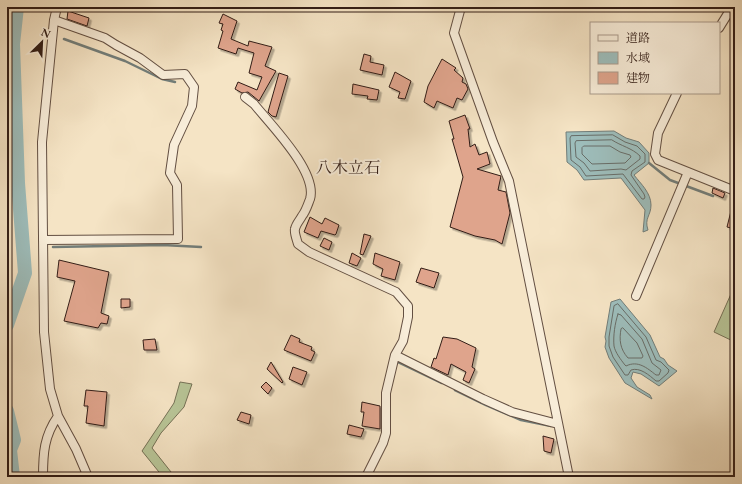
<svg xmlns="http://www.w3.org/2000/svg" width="742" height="484" font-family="'EB Garamond','Noto Serif JP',serif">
	<defs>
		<filter id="shadow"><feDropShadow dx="2.5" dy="2.5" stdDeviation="0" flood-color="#0004"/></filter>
	</defs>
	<rect width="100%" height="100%" fill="#f5e4c5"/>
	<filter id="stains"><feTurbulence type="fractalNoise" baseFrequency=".005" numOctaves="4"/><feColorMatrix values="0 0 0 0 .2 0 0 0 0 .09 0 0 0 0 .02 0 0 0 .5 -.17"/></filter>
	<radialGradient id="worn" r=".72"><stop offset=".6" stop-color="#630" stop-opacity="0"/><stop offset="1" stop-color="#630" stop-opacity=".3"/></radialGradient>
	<path fill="#b8c597" stroke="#757156" d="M 735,285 L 735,342 L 714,332 Z
		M 180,382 L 192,384 L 184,407 L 161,433 L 152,448 L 175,477 L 163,477 L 142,451 L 174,403 Z
		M 7,433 L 9,440 L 8,447 L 12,477 L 7,477 Z"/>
	<path fill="#9dbdbb" stroke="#727d79" d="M 614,131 L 626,138 L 639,142 L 649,153 L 649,163 L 634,175 C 641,184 651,193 651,205 C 651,216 644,218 648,230 L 643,232 L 645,210 L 621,178 L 584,180 L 577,170 L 567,162 L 566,132 Z
		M 620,299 L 650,335 L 660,357 L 664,359 L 668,365 L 677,371 L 659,386 L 641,374 L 633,372 L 631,378 L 637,387 L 650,395 L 652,399 L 625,383 L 609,358 L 605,347 L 606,341 L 605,337 L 611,302 Z"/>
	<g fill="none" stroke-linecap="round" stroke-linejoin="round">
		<path stroke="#686d68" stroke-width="1" d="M 613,135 L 625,142 L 637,146 L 645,154 L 645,162 L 632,171 L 631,175 L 644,194 L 645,197 L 644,199 L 642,199 L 623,174 L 586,176 L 580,167 L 571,160 L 570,138 L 571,136 Z
			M 612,140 C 621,146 632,148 640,156 L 640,159 L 626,170 L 621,169 L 590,171 L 584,163 L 576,157 L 575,143 L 576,141 Z
			M 584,146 L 610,146 L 620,152 L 630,155 L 631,157 L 625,163 L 592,164 L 582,154 L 582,148 Z
			M 618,304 L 646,337 L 656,360 L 661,362 L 669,370 L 668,373 L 659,381 L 656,381 C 649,375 640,367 631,370 L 628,375 L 625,375 L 613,357 L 609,346 L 609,337 L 614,306 Z
			M 618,314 L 621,315 L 642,339 L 652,363 L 661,370 L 659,375 L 656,375 C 647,368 638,360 626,366 L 625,365 C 621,360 615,352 614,346 C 613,336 615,323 618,314 Z
			M 623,328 L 637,343 L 643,356 L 642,358 L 628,358 C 620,349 619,340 621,329 Z"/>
		<path stroke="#727d79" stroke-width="2.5" d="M 64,39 L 125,61 L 162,79 L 175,82
			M 649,163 L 670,180 L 713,196
			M 7,184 L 18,183
			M 53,247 L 163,245 L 201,247
			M 396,361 L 442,383
			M 455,390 L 486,405 L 521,420 L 551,426"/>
		<path stroke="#9dbdbb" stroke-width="14" d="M 7,325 L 25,273 L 18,183 L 13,44 L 17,7
			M 7,411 L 14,440 L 10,450 L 13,477"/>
	</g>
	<path fill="#dfa48c" stroke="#321d16" filter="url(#shadow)" d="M 68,11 L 89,18 L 87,26 L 67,19 Z
		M 223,14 L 237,21 L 231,39 L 248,46 L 249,41 L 272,47 L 265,66 L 276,71 L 259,101 L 248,92 L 242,93 L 235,89 L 238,82 L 257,90 L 262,77 L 249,73 L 254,53 L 238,48 L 236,54 L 218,48 L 223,31 L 221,30 L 223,24 L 219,23 Z
		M 364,54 L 371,56 L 370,62 L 384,65 L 382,75 L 360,70 Z
		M 442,59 L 456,68 L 454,70 L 463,78 L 462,82 L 466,84 L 468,89 L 462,100 L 457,98 L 453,108 L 437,101 L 434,108 L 424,102 L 428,86 Z
		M 395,72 L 411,81 L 405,99 L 398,98 L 400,92 L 389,87 Z
		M 279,73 L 288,76 L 276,117 L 272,116 L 268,112 Z
		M 353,84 L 379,90 L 377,100 L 367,99 L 368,96 L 352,94 Z
		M 465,115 L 470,129 L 468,129 L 470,147 L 475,144 L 479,155 L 487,152 L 490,164 L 477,169 L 501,176 L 498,190 L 506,192 L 510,213 L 502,244 L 495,240 L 475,236 L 450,227 L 463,177 L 452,139 L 454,139 L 449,121 Z
		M 713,188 L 725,193 L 723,198 L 712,193 Z
		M 733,203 L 735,203 L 735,229 L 727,227 Z
		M 310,217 L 322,224 L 325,218 L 339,225 L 336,234 L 335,235 L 321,231 L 318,238 L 304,232 Z
		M 364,234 L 371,236 L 363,255 L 360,254 Z
		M 324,238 L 332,242 L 329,250 L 320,246 Z
		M 352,253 L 361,258 L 357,266 L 349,263 Z
		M 375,253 L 400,262 L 395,280 L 381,276 L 383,269 L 373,264 Z
		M 59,260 L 109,272 L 101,313 L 109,316 L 107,324 L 101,323 L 98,328 L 64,321 L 75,281 L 57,277 Z
		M 421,268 L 439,273 L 434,288 L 416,282 Z
		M 121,299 L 130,299 L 130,307 L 121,308 Z
		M 291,335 L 300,339 L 299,342 L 312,347 L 311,350 L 315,352 L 311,361 L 284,350 Z
		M 443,337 L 457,339 L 476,348 L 472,367 L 475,369 L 469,383 L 463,380 L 466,372 L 451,364 L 448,375 L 431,367 L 434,358 L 436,359 Z
		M 155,339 L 157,350 L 144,350 L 143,340 Z
		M 271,362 L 283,382 L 282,383 L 267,369 Z
		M 293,367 L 307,372 L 302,385 L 289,379 Z
		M 266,382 L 272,388 L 268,394 L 261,387 Z
		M 86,390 L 107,392 L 104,426 L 86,423 L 88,406 L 84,406 Z
		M 362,402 L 380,406 L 380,429 L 362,426 L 364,412 L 361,412 Z
		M 241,412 L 251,415 L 249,424 L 237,420 Z
		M 349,425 L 364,429 L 361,437 L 347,434 Z
		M 543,436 L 554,439 L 551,453 L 544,451 Z"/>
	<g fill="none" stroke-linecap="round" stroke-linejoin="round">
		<g stroke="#634f42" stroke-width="10">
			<path id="minor" d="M 57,7 L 54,20 L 42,142 L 44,332 L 50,389 L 58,416 L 76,449 L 88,477
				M 461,7 L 454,33 L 493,142 L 509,181 L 569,477
				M 719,28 L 732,7
				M 677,93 L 658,133 L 655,154 L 658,160 L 735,191
				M 245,97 L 254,104 C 270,124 318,172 310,199 C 308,204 306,211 302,216 C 300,220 296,224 295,229 C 294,233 297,240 298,244 L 309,252 L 396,292 L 408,306 L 408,317 L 403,341 L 395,355 L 386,393 L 386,433 L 383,443 L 366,477
				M 43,240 L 178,239 L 177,185 L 170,173 L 174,145 L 192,106 L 194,87 L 185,74 L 163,75 L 140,58 L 116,45 L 105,38 L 54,20
				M 636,296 L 688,172
				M 395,355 L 483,399 L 512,412 L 558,424
				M 43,477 C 43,453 44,436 58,416"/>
		</g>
		<use href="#minor" stroke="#f8edd9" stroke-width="8"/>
	</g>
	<g text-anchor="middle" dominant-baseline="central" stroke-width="4" stroke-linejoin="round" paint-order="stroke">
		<g font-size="16" fill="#321d16" stroke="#f8edd9">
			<text x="348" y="167">八木立石</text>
		</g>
	</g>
	<rect width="742" height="484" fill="none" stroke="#f5e4c5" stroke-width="24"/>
	<rect x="8" y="8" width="726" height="468" fill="none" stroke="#321d16" stroke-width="2"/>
	<rect x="12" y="12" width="718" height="460" fill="none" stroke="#321d16"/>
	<rect x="590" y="22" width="130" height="72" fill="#f8edd9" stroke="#a99a8b"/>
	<rect x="598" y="35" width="20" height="6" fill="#f8edd9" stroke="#a99a8b"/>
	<text x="626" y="42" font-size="12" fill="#321d16">道路</text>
	<rect x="598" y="52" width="20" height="12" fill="#9dbdbb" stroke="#a99a8b"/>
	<text x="626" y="62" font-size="12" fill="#321d16">水域</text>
	<rect x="598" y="72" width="20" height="12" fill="#dfa48c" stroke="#a99a8b"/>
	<text x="626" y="82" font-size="12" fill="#321d16">建物</text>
	<g transform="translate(42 42) rotate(24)" stroke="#f8edd9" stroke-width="3" paint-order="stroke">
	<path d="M0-3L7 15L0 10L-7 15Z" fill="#321d16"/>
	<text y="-6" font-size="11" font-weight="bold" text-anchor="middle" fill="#321d16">N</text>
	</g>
	<rect width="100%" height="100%" filter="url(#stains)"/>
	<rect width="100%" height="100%" fill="url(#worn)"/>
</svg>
